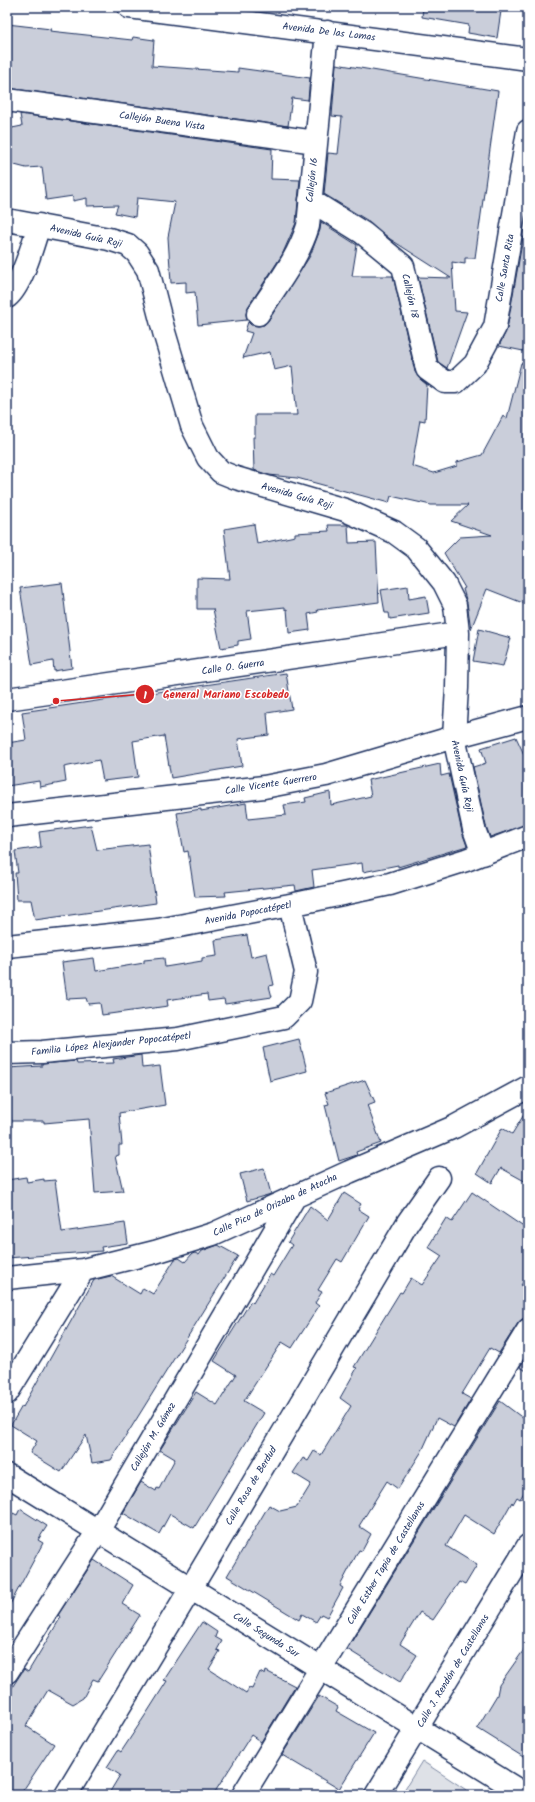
<svg xmlns="http://www.w3.org/2000/svg" width="535" height="1802" font-family="Kalam,sans-serif">
	<rect width="100%" height="100%" fill="#fff"/>
	<filter id="ink" filterUnits="userSpaceOnUse"><feTurbulence type="fractalNoise" baseFrequency=".025" numOctaves="2"/><feDisplacementMap in="SourceGraphic" scale="8" xChannelSelector="R" yChannelSelector="G"/><feConvolveMatrix kernelMatrix="1 2 1 2 8 2 1 2 1" color-interpolation-filters="sRGB"/></filter>
	<g filter="url(#ink)">
		<path fill="#dee1e7" stroke="#7c88a2" d="M 422,1761 L 474,1795 L 401,1795 Z"/>
		<path fill="#caceda" stroke="#1b2f5e" d="M 423,7 L 476,7 L 501,11 L 497,38 L 468,33 L 469,25 L 422,17 Z
			M 7,24 L 51,29 L 50,31 L 132,40 L 133,37 L 154,40 L 152,66 L 238,72 L 238,68 L 310,78 L 308,100 L 292,98 L 288,126 L 7,88 Z
			M 336,64 L 498,91 L 475,258 L 465,258 L 465,264 L 452,262 L 455,311 L 467,312 L 447,368 L 438,362 L 418,277 L 451,278 L 390,239 L 370,222 L 324,194 L 328,153 L 338,154 L 342,117 L 332,116 Z
			M 20,114 L 272,149 L 271,179 L 300,180 L 296,223 L 282,255 L 248,307 L 246,314 L 247,320 L 198,325 L 195,292 L 186,293 L 186,282 L 171,283 L 168,237 L 175,202 L 137,198 L 135,217 L 115,213 L 118,205 L 87,206 L 87,198 L 73,201 L 73,196 L 46,200 L 42,167 L 26,168 L 7,163 L 7,129 L 22,126 Z
			M 321,222 L 357,245 L 352,276 L 393,276 L 415,372 L 420,379 L 427,385 L 425,421 L 420,420 L 412,466 L 434,473 L 457,466 L 457,462 L 482,455 L 503,416 L 507,418 L 521,363 L 528,364 L 528,605 L 487,589 L 471,629 L 467,603 L 463,589 L 465,588 L 444,553 L 460,537 L 492,535 L 451,521 L 468,505 L 431,505 L 391,496 L 389,503 L 297,478 L 269,475 L 254,470 L 253,437 L 255,437 L 255,415 L 297,415 L 292,366 L 274,370 L 270,352 L 243,358 L 252,333 L 245,331 L 248,322 L 251,325 L 258,326 L 264,325 L 268,321 L 310,256 L 320,230 Z
			M 523,237 L 528,238 L 528,352 L 499,346 L 507,329 Z
			M 254,524 L 257,544 L 295,536 L 295,533 L 329,531 L 328,525 L 348,525 L 349,543 L 376,542 L 379,602 L 317,610 L 318,612 L 308,614 L 310,630 L 289,633 L 287,609 L 285,610 L 285,607 L 247,611 L 251,639 L 238,641 L 238,645 L 221,648 L 213,609 L 197,609 L 197,578 L 230,579 L 224,529 Z
			M 62,583 L 72,668 L 54,671 L 53,661 L 32,665 L 20,588 Z
			M 408,586 L 409,599 L 426,596 L 429,613 L 390,619 L 389,613 L 385,613 L 381,590 Z
			M 479,629 L 511,638 L 503,666 L 473,661 Z
			M 286,673 L 292,709 L 267,713 L 269,735 L 238,739 L 242,766 L 171,778 L 164,736 L 133,741 L 138,777 L 103,781 L 99,760 L 64,767 L 66,782 L 40,787 L 39,781 L 7,786 L 7,743 L 26,740 L 22,712 Z
			M 516,737 L 528,763 L 528,824 L 490,837 L 486,826 L 473,767 L 486,763 L 481,748 Z
			M 440,764 L 441,776 L 449,774 L 462,832 L 467,846 L 398,867 L 398,865 L 363,872 L 362,863 L 312,870 L 314,887 L 296,891 L 295,885 L 225,892 L 226,896 L 195,897 L 188,851 L 184,852 L 177,813 L 201,809 L 201,811 L 246,803 L 248,819 L 286,815 L 284,805 L 306,802 L 305,798 L 330,792 L 331,805 L 371,796 L 368,780 Z
			M 91,825 L 97,850 L 148,844 L 156,903 L 35,920 L 31,900 L 17,900 L 15,873 L 18,873 L 15,851 L 41,847 L 39,832 Z
			M 247,935 L 251,957 L 267,953 L 274,985 L 269,986 L 272,997 L 225,1004 L 224,999 L 208,1001 L 207,994 L 167,1000 L 168,1006 L 102,1015 L 100,1003 L 88,1004 L 86,998 L 67,999 L 62,962 L 94,958 L 96,971 L 144,963 L 144,960 L 164,958 L 165,967 L 202,961 L 202,958 L 217,956 L 215,940 Z
			M 299,1039 L 307,1071 L 270,1081 L 263,1048 Z
			M 141,1055 L 142,1068 L 160,1066 L 165,1105 L 119,1113 L 122,1145 L 119,1145 L 119,1155 L 115,1156 L 123,1191 L 95,1193 L 89,1119 L 44,1123 L 44,1121 L 11,1121 L 7,1068 L 42,1066 L 42,1064 L 76,1061 L 77,1064 L 114,1063 L 113,1059 Z
			M 365,1080 L 375,1102 L 367,1105 L 381,1143 L 356,1152 L 357,1155 L 339,1161 L 325,1105 L 329,1104 L 325,1093 Z
			M 528,1108 L 528,1183 L 501,1168 L 492,1183 L 477,1173 L 502,1128 L 512,1134 Z
			M 264,1168 L 271,1194 L 247,1201 L 240,1174 Z
			M 26,1177 L 27,1182 L 44,1179 L 44,1181 L 55,1180 L 62,1232 L 125,1223 L 128,1243 L 101,1247 L 102,1251 L 7,1258 L 7,1180 Z
			M 472,1192 L 528,1230 L 528,1276 L 521,1285 L 528,1290 L 528,1318 L 522,1319 L 518,1323 L 499,1353 L 490,1348 L 462,1394 L 471,1399 L 454,1427 L 437,1418 L 422,1451 L 398,1489 L 387,1481 L 359,1526 L 371,1534 L 362,1551 L 359,1550 L 340,1586 L 343,1588 L 327,1617 L 321,1614 L 316,1622 L 302,1614 L 299,1620 L 227,1576 L 269,1505 L 280,1511 L 297,1507 L 311,1484 L 293,1473 L 303,1458 L 308,1461 L 314,1451 L 321,1455 L 351,1406 L 340,1398 L 357,1368 L 354,1367 L 400,1292 L 402,1293 L 411,1278 L 422,1285 L 442,1256 L 428,1247 L 446,1218 L 452,1222 Z
			M 344,1193 L 361,1204 L 358,1209 L 369,1216 L 342,1262 L 337,1259 L 318,1290 L 322,1292 L 315,1303 L 319,1306 L 292,1348 L 282,1342 L 244,1401 L 264,1413 L 194,1528 L 170,1514 L 159,1534 L 123,1513 L 141,1482 L 156,1491 L 157,1488 L 159,1489 L 175,1459 L 160,1450 L 196,1392 L 217,1405 L 236,1375 L 214,1361 L 251,1301 L 253,1303 L 270,1274 L 273,1276 L 292,1245 L 288,1242 L 310,1206 L 328,1220 Z
			M 218,1245 L 238,1256 L 111,1460 L 92,1463 L 86,1435 L 61,1472 L 30,1453 L 37,1441 L 11,1425 L 22,1406 L 23,1407 L 94,1280 L 111,1276 L 140,1294 L 143,1288 L 153,1294 L 175,1259 L 179,1258 L 185,1262 L 192,1254 L 195,1253 L 199,1255 L 202,1251 Z
			M 528,1354 L 528,1372 L 520,1367 Z
			M 500,1401 L 528,1422 L 528,1486 L 520,1499 L 517,1497 L 513,1504 L 512,1502 L 494,1534 L 464,1515 L 446,1546 L 477,1565 L 465,1585 L 459,1582 L 433,1620 L 420,1612 L 400,1644 L 417,1655 L 400,1682 L 347,1649 Z
			M 20,1509 L 47,1526 L 38,1540 L 43,1543 L 7,1610 L 7,1523 L 13,1513 L 17,1515 Z
			M 94,1560 L 133,1585 L 122,1604 L 140,1615 L 98,1681 L 93,1679 L 83,1698 L 73,1704 L 48,1690 L 26,1726 L 54,1744 L 20,1795 L 19,1795 L 7,1788 L 7,1695 L 24,1669 L 28,1672 L 61,1617 L 58,1615 Z
			M 202,1622 L 217,1632 L 215,1637 L 222,1641 L 217,1650 L 220,1651 L 209,1669 L 246,1693 L 249,1688 L 252,1689 L 260,1672 L 265,1675 L 266,1671 L 295,1686 L 261,1742 L 251,1735 L 213,1795 L 108,1795 L 120,1775 L 107,1767 L 118,1750 L 121,1752 L 148,1711 L 167,1681 L 164,1680 Z
			M 528,1644 L 528,1760 L 477,1728 L 497,1695 L 499,1685 Z
			M 319,1696 L 338,1707 L 336,1711 L 374,1733 L 339,1789 L 282,1755 Z"/>
		<g fill="none" stroke-linecap="round" stroke-linejoin="round">
			<g stroke="#1b2f5e" stroke-width="25">
				<path id="minor" d="M 129,7 L 528,59
					M 7,100 L 316,142
					M 310,200 L 363,233 L 403,266 L 427,369 L 445,382 L 456,382 L 475,364 L 495,327 L 528,131
					M 7,220 L 109,239 L 128,245 L 137,253 L 148,270 L 164,332 L 192,426 L 208,458 L 221,472 L 236,478 L 345,510 L 394,532 L 416,548 L 444,583 L 455,605 L 458,633 L 457,688 L 454,737 L 474,829 L 483,854
					M 7,297 C 22,285 33,244 39,225
					M 258,314 C 276,286 298,259 308,226 L 327,32
					M 7,699 L 458,633
					M 7,816 L 264,787 L 326,775 L 454,737 L 528,717
					M 7,946 L 158,930 L 290,905 L 390,884 L 466,860 L 528,836
					M 7,1053 L 42,1052 L 178,1039 L 284,1017 L 300,1001 L 306,972 L 290,905
					M 7,1278 L 83,1270 L 155,1252 L 213,1234 L 349,1172 L 454,1127 L 528,1087
					M 7,1393 L 83,1270
					M 7,1475 L 526,1795
					M 7,1672 L 98,1531 L 294,1198
					M 66,1795 L 191,1588 L 408,1222 L 439,1178
					M 243,1795 L 528,1330
					M 376,1795 L 528,1546"/>
			</g>
			<use href="#minor" stroke="#fff" stroke-width="22"/>
		</g>
	</g>
	<g text-anchor="middle" dominant-baseline="central" stroke-width="3" stroke-linejoin="round" paint-order="stroke">
		<g font-size="10" fill="#1b2f5e" stroke="#fff">
			<text transform="translate(329 32) rotate(7)">Avenida De las Lomas</text>
			<text transform="translate(162 121) rotate(8)">Callejón Buena Vista</text>
			<text transform="translate(312 180) rotate(-84)">Callejón 16</text>
			<text transform="translate(86 236) rotate(13)">Avenida Guía Roji</text>
			<text transform="translate(505 268) rotate(-80)">Calle Santa Rita</text>
			<text transform="translate(410 296) rotate(77)">Callejón 18</text>
			<text transform="translate(297 496) rotate(16)">Avenida Guía Roji</text>
			<text transform="translate(233 667) rotate(-8)">Calle O. Guerra</text>
			<text transform="translate(462 776) rotate(78)">Avenida Guía Roji</text>
			<text transform="translate(271 784) rotate(-9)">Calle Vicente Guerrero</text>
			<text transform="translate(248 913) rotate(-11)">Avenida Popocatépetl</text>
			<text transform="translate(111 1044) rotate(-6)">Familia López Alexjander Popocatépetl</text>
			<text transform="translate(275 1205) rotate(-25)">Calle Pico de Orizaba de Atocha</text>
			<text transform="translate(153 1437) rotate(-59)">Callejón M. Gómez</text>
			<text transform="translate(251 1486) rotate(-59)">Calle Rosa de Berdud</text>
			<text transform="translate(386 1563) rotate(-59)">Calle Esther Tapia de Castellanos</text>
			<text transform="translate(266 1635) rotate(32)">Calle Segunda Sur</text>
			<text transform="translate(453 1671) rotate(-59)">Calle J. Rendón de Castellanos</text>
		</g>
	</g>
	<path fill="none" stroke="#d62828" stroke-width="1.5" d="M56 701L145 694"/>
	<g fill="#d62828" stroke="#fff" stroke-width="1.5">
		<circle cx="56" cy="701" r="4"/>
		<circle cx="145" cy="694" r="10"/>
	</g>
	<g font-size="12" text-anchor="middle" font-weight="bold" fill="#fff">
		<text x="145" y="699">1</text>
	</g>
	<g font-size="11" text-anchor="middle" font-weight="bold" fill="#d62828" stroke="#fff" stroke-width="3" stroke-linejoin="round" paint-order="stroke">
		<text x="226" y="698">General Mariano Escobedo</text>
	</g>
	<rect width="535" height="1802" fill="none" stroke="#fff" stroke-width="24"/>
	<rect x="12" y="12" width="511" height="1778" fill="none" stroke="#1b2f5e" stroke-width="1.5" filter="url(#ink)"/>
</svg>
